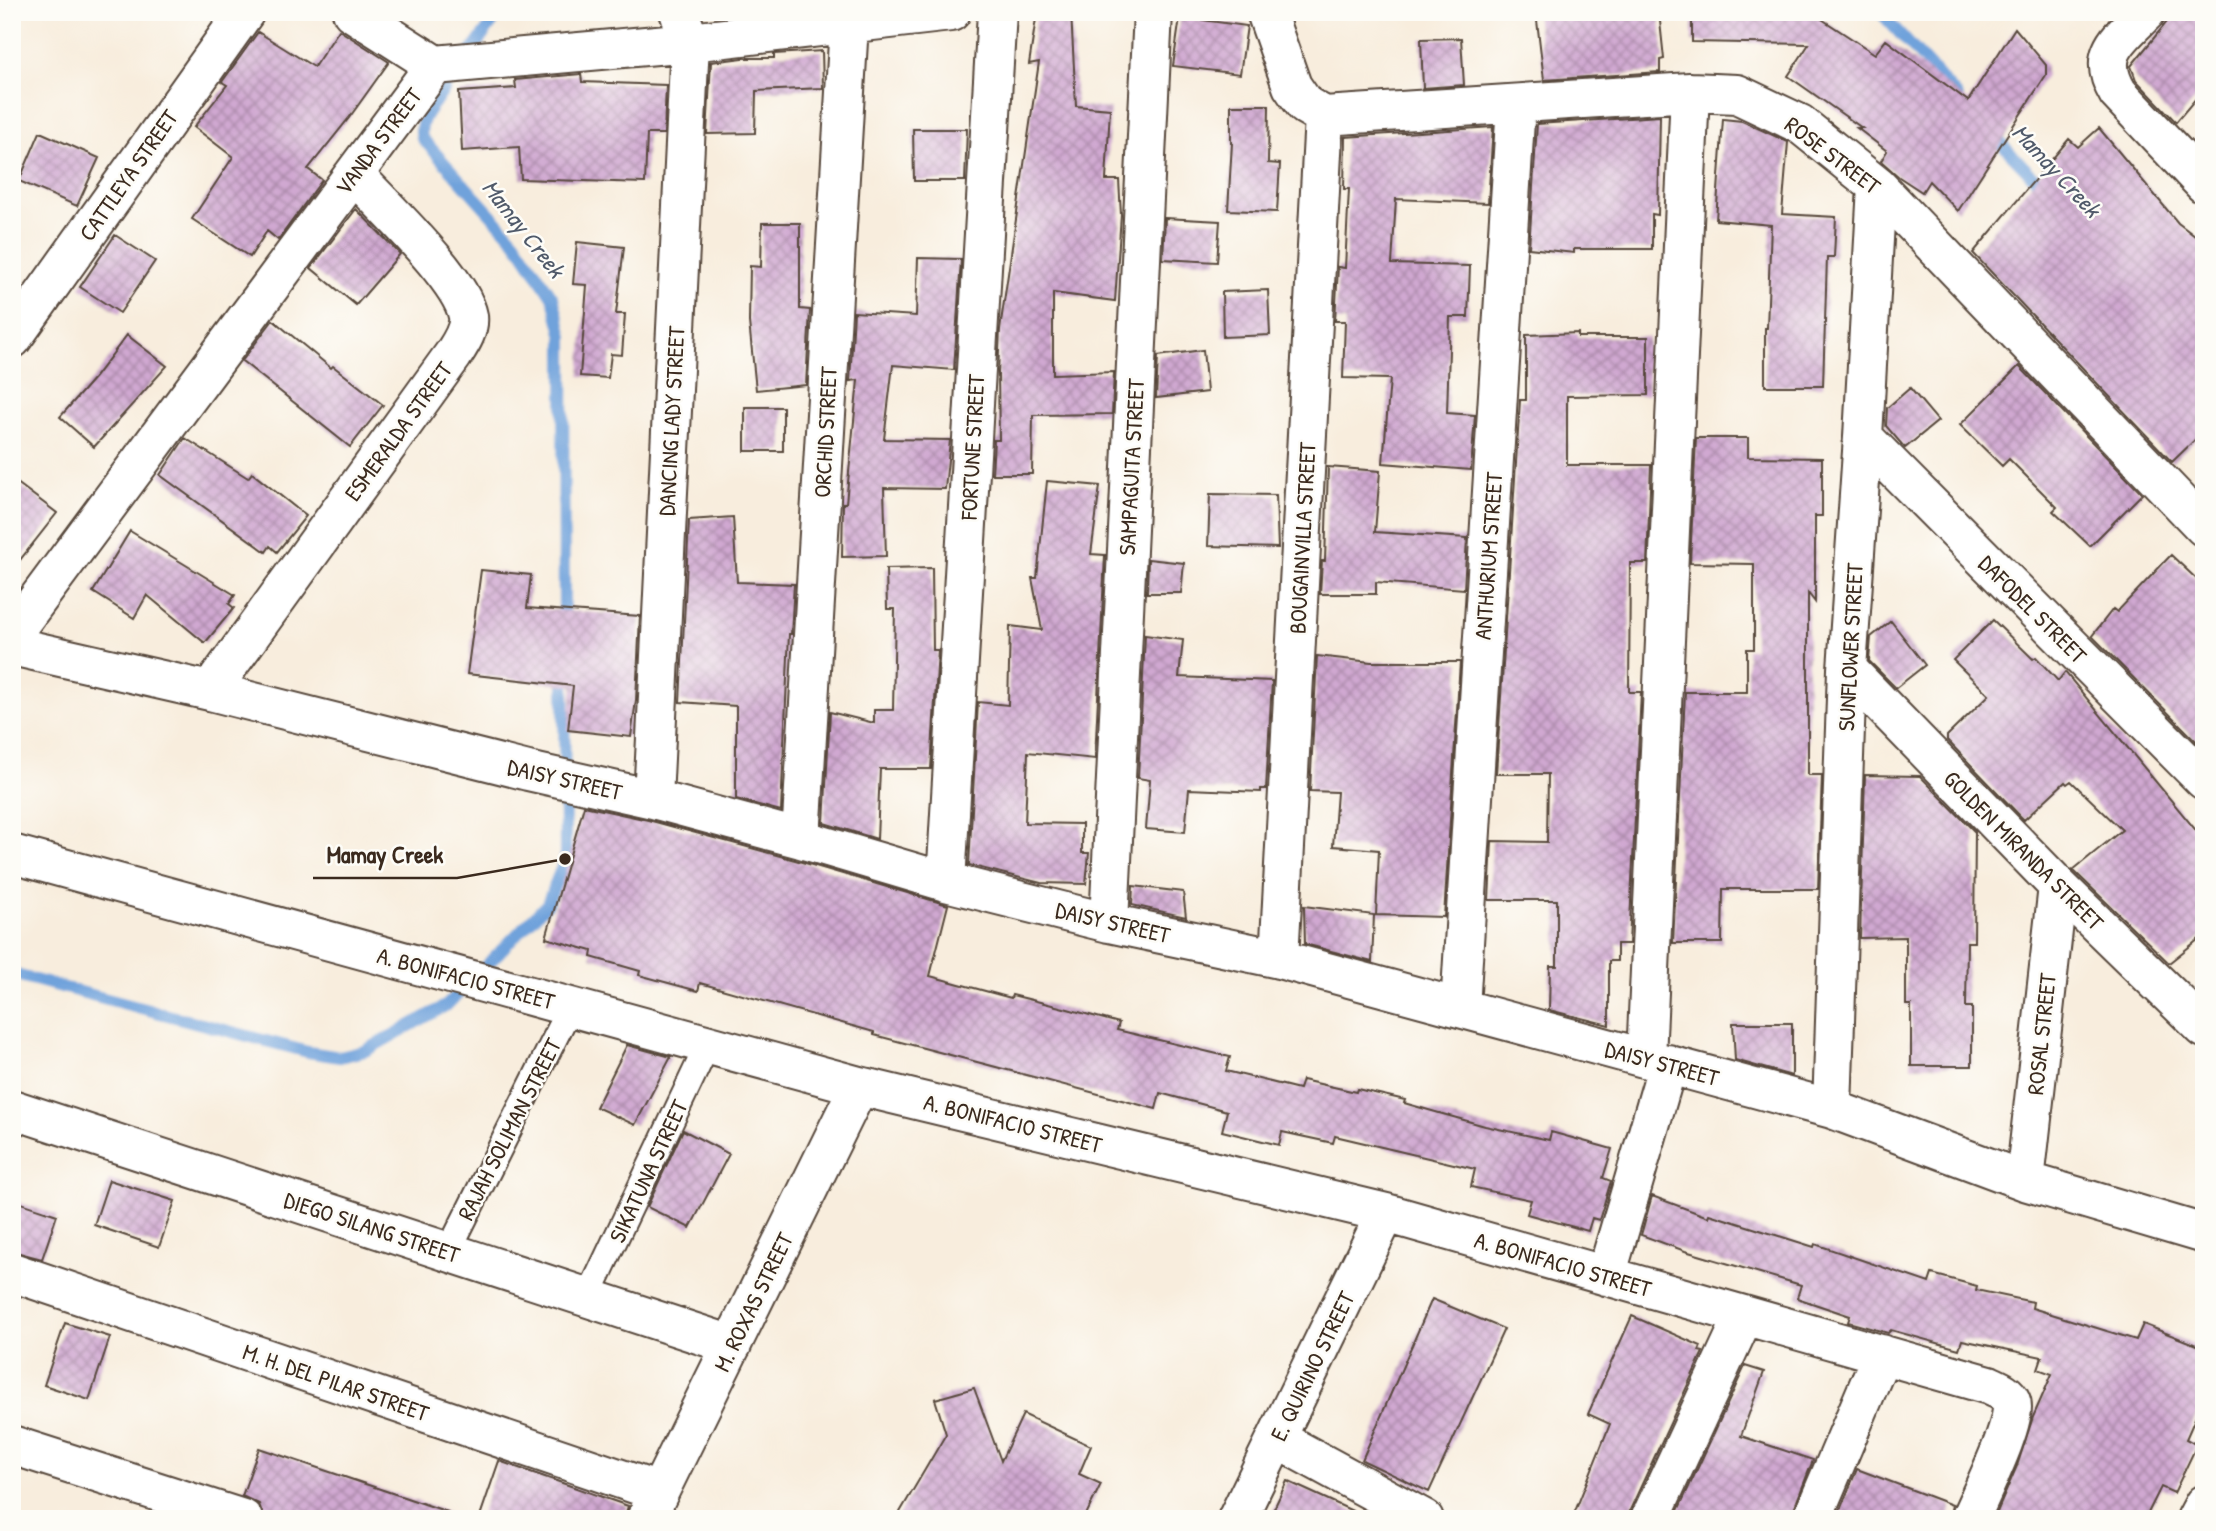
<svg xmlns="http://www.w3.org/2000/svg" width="2216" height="1531" font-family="'Patrick Hand',sans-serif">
	<defs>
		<pattern id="building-cross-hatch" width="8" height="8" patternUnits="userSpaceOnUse" patternTransform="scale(1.75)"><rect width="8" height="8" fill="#d0a8d1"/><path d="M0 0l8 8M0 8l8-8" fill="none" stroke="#aa89a9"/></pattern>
	</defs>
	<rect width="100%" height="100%" fill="#fdfcf7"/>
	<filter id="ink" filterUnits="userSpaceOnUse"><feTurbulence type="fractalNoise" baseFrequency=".0143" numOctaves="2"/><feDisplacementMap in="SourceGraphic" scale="14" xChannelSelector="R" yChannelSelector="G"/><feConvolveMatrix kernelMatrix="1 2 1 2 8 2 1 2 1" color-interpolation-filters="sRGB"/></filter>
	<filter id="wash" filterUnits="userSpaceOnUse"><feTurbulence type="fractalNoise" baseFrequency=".00686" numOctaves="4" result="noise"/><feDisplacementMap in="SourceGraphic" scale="28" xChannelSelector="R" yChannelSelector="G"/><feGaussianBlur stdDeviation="1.57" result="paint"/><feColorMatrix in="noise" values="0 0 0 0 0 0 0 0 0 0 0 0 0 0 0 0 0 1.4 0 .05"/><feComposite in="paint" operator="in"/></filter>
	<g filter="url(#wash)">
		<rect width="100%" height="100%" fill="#f8eddd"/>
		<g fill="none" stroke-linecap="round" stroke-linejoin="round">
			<path stroke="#6fa2db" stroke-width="12" d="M 1880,12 L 1958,97
				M 471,52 L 500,12
				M 445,89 C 435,104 417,119 422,138 L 515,241 L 553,298 L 563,337 L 564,626
				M 1992,134 L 2047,191
				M 12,974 L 308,1052 L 340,1057 L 365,1051 L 447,1005 L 547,904 L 565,859 L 564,668"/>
		</g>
		<g id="blocks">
			<path fill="url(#building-cross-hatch)" d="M 1037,12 L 1071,12 L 1076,106 L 1110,109 L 1106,180 L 1119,180 L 1121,215 L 1115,301 L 1053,293 L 1053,374 L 1114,372 L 1112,414 L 1033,415 L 1032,474 L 992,474 L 994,440 L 999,440 L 998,373 L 1000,329 L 1039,62 L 1029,64 Z
				M 1536,12 L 1659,12 L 1664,59 L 1660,60 L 1660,72 L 1544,80 Z
				M 1692,12 L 1811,12 L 1875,54 L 1886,40 L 1968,101 L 2015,28 L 2046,65 L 2046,75 L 1958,211 L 1929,181 L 1922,192 L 1899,177 L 1881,161 L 1887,151 L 1857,128 L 1862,128 L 1788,76 L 1809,44 L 1692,42 Z
				M 2175,12 L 2204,12 L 2204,89 L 2176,122 L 2136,80 L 2131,66 Z
				M 1180,17 L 1247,26 L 1240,74 L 1173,66 Z
				M 339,30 L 389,62 L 349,118 L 308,169 L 322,180 L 278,240 L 267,231 L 250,257 L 192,219 L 233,157 L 194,127 L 227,85 L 222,82 L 258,32 L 314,67 Z
				M 1461,38 L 1464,85 L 1423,88 L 1421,39 Z
				M 822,51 L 823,88 L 756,91 L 755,133 L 707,134 L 711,62 L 743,58 L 774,58 L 774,54 Z
				M 581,74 L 582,82 L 666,85 L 664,134 L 647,134 L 645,183 L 521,179 L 519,147 L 462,151 L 459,92 L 516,88 L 515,80 Z
				M 1231,105 L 1269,105 L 1268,163 L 1280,164 L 1277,212 L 1228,210 L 1232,143 L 1231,143 Z
				M 1660,116 L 1658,215 L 1652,214 L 1652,249 L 1574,249 L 1574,253 L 1529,248 L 1537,124 Z
				M 1723,119 L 1742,121 L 1788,142 L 1782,214 L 1836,217 L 1834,257 L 1827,257 L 1823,386 L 1765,386 L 1765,328 L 1767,328 L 1771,225 L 1716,220 Z
				M 1493,127 L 1488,203 L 1396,199 L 1392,264 L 1470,266 L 1468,317 L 1450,317 L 1447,413 L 1475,415 L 1471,470 L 1383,463 L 1390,379 L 1343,378 L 1345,321 L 1335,321 L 1338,267 L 1345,268 L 1349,189 L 1344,189 L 1345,137 Z
				M 2099,128 L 2178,223 L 2204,243 L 2204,431 L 2172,462 L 1973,253 L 2069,139 L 2078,147 Z
				M 913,129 L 967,129 L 965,181 L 914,181 Z
				M 40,132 L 99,158 L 77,206 L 19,181 Z
				M 356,209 L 400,254 L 356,305 L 311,268 Z
				M 1165,218 L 1220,221 L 1217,262 L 1163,259 Z
				M 762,223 L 800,223 L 800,309 L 810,310 L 806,385 L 756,390 L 749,322 L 750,266 L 761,267 Z
				M 115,235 L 155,261 L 120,313 L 80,287 Z
				M 577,242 L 624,247 L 616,314 L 625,314 L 622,355 L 611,354 L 608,378 L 580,376 L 587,285 L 573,284 Z
				M 918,258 L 961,259 L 954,370 L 893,365 L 884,439 L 950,440 L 945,489 L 884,488 L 886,556 L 842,557 L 843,503 L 846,503 L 858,380 L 850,381 L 854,312 L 916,316 Z
				M 1268,290 L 1270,335 L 1223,337 L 1222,292 Z
				M 273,320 L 331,368 L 333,366 L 383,405 L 350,447 L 242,361 Z
				M 1578,333 L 1578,337 L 1648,337 L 1648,395 L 1567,396 L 1567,465 L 1651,465 L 1647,563 L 1630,563 L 1629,692 L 1641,692 L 1629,944 L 1617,944 L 1617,961 L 1609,961 L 1609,1025 L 1549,1010 L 1550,966 L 1557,966 L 1557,900 L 1489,900 L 1492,841 L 1547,842 L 1548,774 L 1496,774 L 1520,400 L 1526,400 L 1526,335 Z
				M 127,335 L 167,366 L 94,447 L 60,417 L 95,377 Z
				M 1203,350 L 1207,392 L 1156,398 L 1158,356 Z
				M 2019,366 L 2142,494 L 2090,546 L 2053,511 L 2057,507 L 2009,459 L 2002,466 L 1960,425 Z
				M 1910,388 L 1938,421 L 1905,448 L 1886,426 L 1887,408 Z
				M 745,407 L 783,407 L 783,451 L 745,451 Z
				M 185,438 L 248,478 L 252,473 L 306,516 L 277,552 L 270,546 L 266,552 L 160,475 Z
				M 1696,438 L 1748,438 L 1748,457 L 1822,458 L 1822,516 L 1815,516 L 1815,602 L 1808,593 L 1808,775 L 1822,775 L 1818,889 L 1723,889 L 1722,943 L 1673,943 L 1685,692 L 1747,692 L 1747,649 L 1754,649 L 1754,564 L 1690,563 Z
				M 1328,467 L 1380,471 L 1375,532 L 1467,538 L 1464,589 L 1376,582 L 1376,594 L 1320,594 L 1322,561 L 1325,561 Z
				M 12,479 L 57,513 L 12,570 Z
				M 1047,481 L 1100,486 L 1091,554 L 1105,555 L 1095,759 L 1028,752 L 1025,823 L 1082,824 L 1082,853 L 1089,853 L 1086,884 L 1041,883 L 969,865 L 978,702 L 1008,705 L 1010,626 L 1042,630 L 1032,578 L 1037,578 Z
				M 1210,494 L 1276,495 L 1278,548 L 1208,546 Z
				M 733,517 L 737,582 L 794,584 L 791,634 L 789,634 L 781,811 L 736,799 L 736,706 L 680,702 L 689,520 Z
				M 130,531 L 235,595 L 229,604 L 234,608 L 205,643 L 147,595 L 134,618 L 93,592 Z
				M 2171,555 L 2204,586 L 2204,749 L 2092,636 L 2113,609 L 2117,612 Z
				M 1148,559 L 1184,563 L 1181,593 L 1147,593 Z
				M 932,568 L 933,650 L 938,650 L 931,769 L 880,769 L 877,839 L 824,823 L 830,712 L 874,723 L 874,710 L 893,710 L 895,609 L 887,609 L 886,569 Z
				M 481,570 L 531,575 L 527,608 L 640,616 L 636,700 L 631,737 L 568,730 L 573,686 L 467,674 Z
				M 1993,620 L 2033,659 L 2036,657 L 2058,681 L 2065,672 L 2204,840 L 2204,935 L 2169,963 L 2073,870 L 2122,830 L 2071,781 L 2067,784 L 2065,782 L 2024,820 L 1947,740 L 1947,736 L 1989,695 L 1953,660 Z
				M 1891,621 L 1925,665 L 1896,688 L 1869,661 L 1871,637 Z
				M 1145,635 L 1183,640 L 1179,677 L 1272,681 L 1266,789 L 1261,789 L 1261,792 L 1189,789 L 1185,832 L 1146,829 L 1150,780 L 1138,778 Z
				M 1317,656 L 1371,662 L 1460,662 L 1444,917 L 1376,915 L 1379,850 L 1333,846 L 1337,792 L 1310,791 Z
				M 1865,775 L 1920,776 L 1975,832 L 1974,942 L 1967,942 L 1966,1007 L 1972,1007 L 1972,1066 L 1911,1066 L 1911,1005 L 1906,1005 L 1906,937 L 1860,938 Z
				M 584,806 L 648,820 L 795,860 L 948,905 L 930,976 L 1011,998 L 1012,995 L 1064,1008 L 1119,1023 L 1117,1030 L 1230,1057 L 1226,1071 L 1299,1089 L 1302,1080 L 1356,1092 L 1357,1089 L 1405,1100 L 1404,1103 L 1485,1126 L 1549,1140 L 1551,1132 L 1612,1149 L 1603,1178 L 1611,1181 L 1599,1220 L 1592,1218 L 1588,1231 L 1527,1214 L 1531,1200 L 1471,1187 L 1475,1169 L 1335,1136 L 1333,1143 L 1282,1132 L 1279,1145 L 1222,1131 L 1227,1111 L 1160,1093 L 1156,1109 L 874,1035 L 874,1032 L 700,983 L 698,991 L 639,975 L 640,971 L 591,957 L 592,951 L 546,938 Z
				M 1133,886 L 1183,892 L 1186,917 L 1132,905 Z
				M 1304,906 L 1374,915 L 1372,962 L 1305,944 Z
				M 1733,1023 L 1792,1023 L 1792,1076 L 1735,1060 Z
				M 627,1045 L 671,1057 L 635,1125 L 596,1107 Z
				M 683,1130 L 729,1154 L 690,1228 L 647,1207 Z
				M 109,1180 L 175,1201 L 159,1247 L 94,1225 Z
				M 1652,1196 L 1708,1217 L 1709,1214 L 1814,1247 L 1815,1244 L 1929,1283 L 1932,1274 L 1977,1286 L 1976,1290 L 2033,1302 L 2032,1308 L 2136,1340 L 2143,1324 L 2204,1348 L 2204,1398 L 2186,1439 L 2197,1445 L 2174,1493 L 2161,1487 L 2145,1519 L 1994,1519 L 2017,1466 L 2033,1417 L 2052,1374 L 2038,1369 L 2042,1357 L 1962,1340 L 1959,1349 L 1891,1330 L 1888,1333 L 1848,1322 L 1850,1316 L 1797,1298 L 1801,1285 L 1685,1251 L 1641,1235 Z
				M 12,1200 L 57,1215 L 42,1259 L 12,1251 Z
				M 1432,1299 L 1504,1329 L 1429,1492 L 1362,1460 Z
				M 1632,1316 L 1701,1346 L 1699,1351 L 1703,1352 L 1630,1510 L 1629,1519 L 1572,1519 L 1610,1424 L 1588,1414 Z
				M 65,1323 L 110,1337 L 89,1400 L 44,1385 Z
				M 1745,1366 L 1764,1372 L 1741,1436 L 1813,1460 L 1790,1519 L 1674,1519 Z
				M 974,1388 L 1001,1461 L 1023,1414 L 1091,1446 L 1079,1474 L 1101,1484 L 1084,1519 L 896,1519 L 946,1434 L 935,1399 Z
				M 259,1448 L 448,1512 L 447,1519 L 264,1519 L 259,1504 L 242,1496 Z
				M 499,1461 L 628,1506 L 624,1519 L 479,1519 Z
				M 1857,1469 L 1952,1505 L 1949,1519 L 1842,1519 L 1837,1517 Z
				M 1287,1481 L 1370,1519 L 1269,1519 Z"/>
		</g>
	</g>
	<g filter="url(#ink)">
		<use href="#blocks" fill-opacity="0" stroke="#57473b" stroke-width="2"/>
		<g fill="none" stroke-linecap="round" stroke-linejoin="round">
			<g stroke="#57473b" stroke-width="28">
				<path id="lane" d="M 448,1252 L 571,1006
					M 588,1297 L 708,1044"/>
			</g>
			<g stroke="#57473b" stroke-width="42">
				<path id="street" d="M 352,12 L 435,65
					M 1266,12 L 1292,86 L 1305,105 L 1324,116 L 1690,92 L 1737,94 L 1800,124 L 1877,186 L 2204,527
					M 2146,12 C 2119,39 2095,54 2118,93 L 2204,184
					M 12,339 L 245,12
					M 1863,437 L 2204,780
					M 12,634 L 435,65 L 690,42 L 951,12
					M 12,646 L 210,691 L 528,771 L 653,799 L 801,839 L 946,882 L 1109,923 L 1279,959 L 1832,1109 L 2025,1181 L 2204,1234
					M 1847,669 L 2058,886 L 2204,1028
					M 210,691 L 453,355 C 460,344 470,330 468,316 C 461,278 382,205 354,174
					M 653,799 L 690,42 L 679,12
					M 801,839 L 849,24
					M 12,854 L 859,1086 L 1386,1213 L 1989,1385 C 1997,1389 2007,1392 2011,1401 C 2019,1419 1979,1497 1970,1519
					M 946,882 L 997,12
					M 1109,923 L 1153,12
					M 1279,959 L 1324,116
					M 1460,1008 L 1516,104
					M 1646,1058 L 1690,92
					M 12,1109 L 732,1345
					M 1832,1109 L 1847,669 L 1863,437 L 1877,186
					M 2025,1181 L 2058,886
					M 12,1272 L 659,1492
					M 1606,1276 L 1668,1064
					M 1277,1439 L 1424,1519
					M 12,1445 L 243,1519
					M 646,1519 L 859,1086
					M 1237,1519 L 1386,1213
					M 1650,1519 L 1744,1316
					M 1812,1519 L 1882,1354
					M 2196,1519 L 2204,1504"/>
			</g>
			<use href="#lane" stroke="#fff" stroke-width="24"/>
			<use href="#street" stroke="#fff" stroke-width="38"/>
		</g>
	</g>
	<g text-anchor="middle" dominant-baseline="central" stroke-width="5" stroke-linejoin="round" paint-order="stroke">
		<g font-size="23" fill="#3b2a1e" stroke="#fdfcf7">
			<text transform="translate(378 141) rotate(-53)">VANDA STREET</text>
			<text transform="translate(1833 155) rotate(37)">ROSE STREET</text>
			<text transform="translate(128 175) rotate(-55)">CATTLEYA STREET</text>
			<text transform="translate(671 421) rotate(-87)">DANCING LADY STREET</text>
			<text transform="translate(398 431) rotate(-54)">ESMERALDA STREET</text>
			<text transform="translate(825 432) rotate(-87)">ORCHID STREET</text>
			<text transform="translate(972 447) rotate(-87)">FORTUNE STREET</text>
			<text transform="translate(1131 467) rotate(-87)">SAMPAGUITA STREET</text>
			<text transform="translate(1302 538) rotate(-87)">BOUGAINVILLA STREET</text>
			<text transform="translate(1488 556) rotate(-86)">ANTHURIUM STREET</text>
			<text transform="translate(2033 609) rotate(45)">DAFODEL STREET</text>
			<text transform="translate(1850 647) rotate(-87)">SUNFLOWER STREET</text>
			<text transform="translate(565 779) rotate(13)">DAISY STREET</text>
			<text transform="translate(2024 850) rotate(45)">GOLDEN MIRANDA STREET</text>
			<text transform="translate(1113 922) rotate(13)">DAISY STREET</text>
			<text transform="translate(466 978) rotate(15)">A. BONIFACIO STREET</text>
			<text transform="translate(2041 1034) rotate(-84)">ROSAL STREET</text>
			<text transform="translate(1662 1063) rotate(15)">DAISY STREET</text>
			<text transform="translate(1013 1123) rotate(14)">A. BONIFACIO STREET</text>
			<text transform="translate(509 1129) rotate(-63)">RAJAH SOLIMAN STREET</text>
			<text transform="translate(648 1171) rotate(-65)">SIKATUNA STREET</text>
			<text transform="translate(372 1227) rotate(18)">DIEGO SILANG STREET</text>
			<text transform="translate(1563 1264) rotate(16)">A. BONIFACIO STREET</text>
			<text transform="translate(753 1302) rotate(-64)">M. ROXAS STREET</text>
			<text transform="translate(1312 1366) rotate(-64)">E. QUIRINO STREET</text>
			<text transform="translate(336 1382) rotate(19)">M. H. DEL PILAR STREET</text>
		</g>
		<g font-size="24" font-style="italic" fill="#505a6a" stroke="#fdfcf7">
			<text transform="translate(2057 170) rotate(47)">Mamay Creek</text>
			<text transform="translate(524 228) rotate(52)">Mamay Creek</text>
		</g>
	</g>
	<path fill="none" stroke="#3b2a1e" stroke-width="2.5" d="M565 859L457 878H313"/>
	<circle fill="#3b2a1e" stroke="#fdfcf7" stroke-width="2.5" cx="565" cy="859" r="7"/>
	<g font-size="24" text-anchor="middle" font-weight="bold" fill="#3b2a1e" stroke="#fdfcf7" stroke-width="5" stroke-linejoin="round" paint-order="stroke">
		<text x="385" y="863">Mamay Creek</text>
	</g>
	<rect width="2216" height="1531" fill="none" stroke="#fdfcf7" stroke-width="42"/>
</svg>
